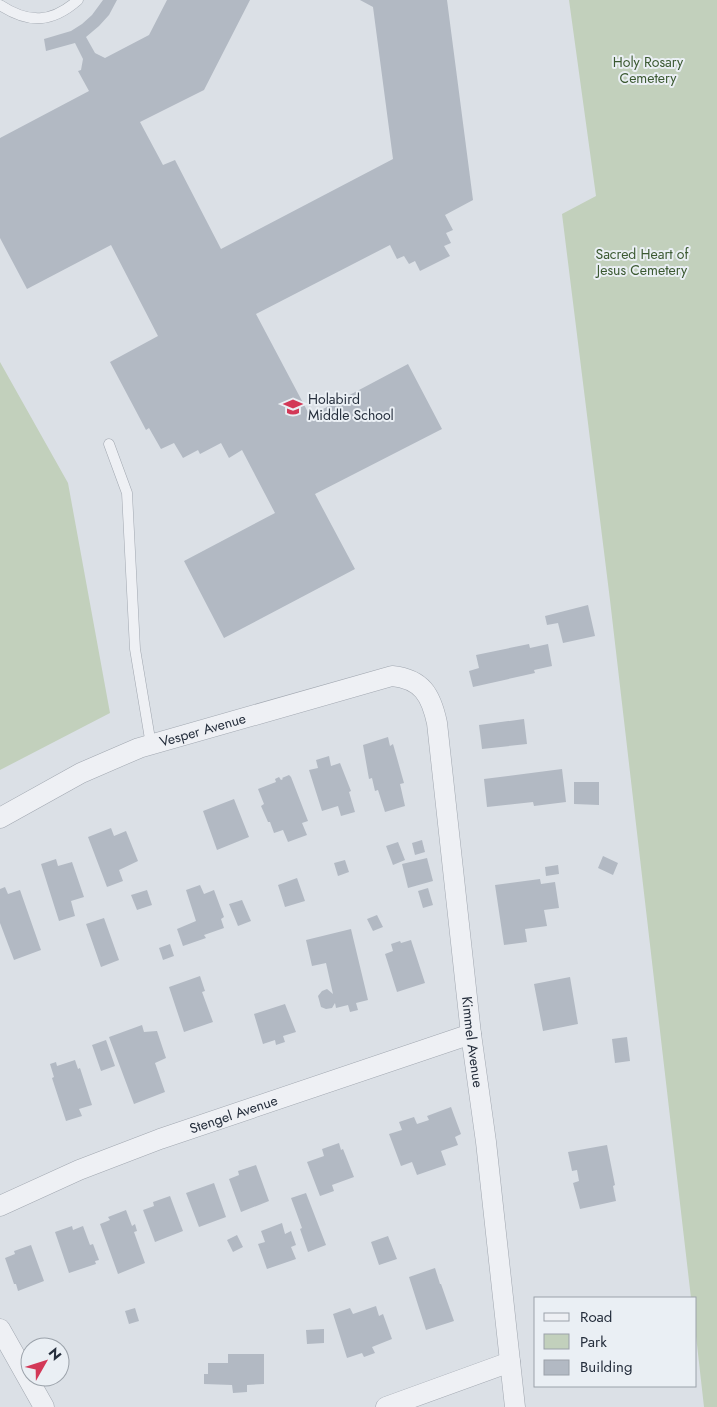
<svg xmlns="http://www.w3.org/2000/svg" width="717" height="1407" font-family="Jost,sans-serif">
	<rect width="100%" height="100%" fill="#dbe0e6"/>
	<path fill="#c2d0bc" d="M 569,0 L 717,0 L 717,1407 L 704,1407 L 696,1336 L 696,1298 L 691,1298 L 610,600 L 562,214 L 596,196 Z
		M 0,362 L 68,483 L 110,713 L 0,770 Z"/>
	<path fill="#b2b9c3" d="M 103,0 L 117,0 L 109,15 L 99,26 L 86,37 L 95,53 L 105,58 L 149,35 L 167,0 L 250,0 L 204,90 L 140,122 L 163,165 L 175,160 L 221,249 L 393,159 L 373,7 L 360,0 L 447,0 L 473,200 L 445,215 L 453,230 L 446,233 L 451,243 L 444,246 L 450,256 L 420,271 L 415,261 L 409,264 L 404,256 L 397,259 L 390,245 L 256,314 L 310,416 L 408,364 L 442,429 L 315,494 L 355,569 L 224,638 L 184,561 L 275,513 L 242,450 L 229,458 L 221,443 L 200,454 L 198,450 L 183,458 L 174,443 L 161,449 L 149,428 L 146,430 L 110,362 L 158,336 L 111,245 L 27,289 L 0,238 L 0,138 L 89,91 L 78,71 L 81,70 L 83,59 L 75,43 L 46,51 L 44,39 L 71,31 L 82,24 L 92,15 Z
		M 588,605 L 595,636 L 563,643 L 558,623 L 547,625 L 545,616 Z
		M 529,644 L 530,648 L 548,644 L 552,666 L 534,670 L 535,673 L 473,687 L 469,671 L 479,668 L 476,655 Z
		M 524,719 L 527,744 L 482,749 L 479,725 Z
		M 388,737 L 390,746 L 393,744 L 404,783 L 400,784 L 405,806 L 385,812 L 378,790 L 375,791 L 372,778 L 369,779 L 363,745 Z
		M 329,756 L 331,766 L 340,763 L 351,791 L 349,792 L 355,812 L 341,816 L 338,806 L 322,811 L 309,770 L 318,768 L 316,760 Z
		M 562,769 L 566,802 L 534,806 L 533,802 L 487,807 L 484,779 Z
		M 289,775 L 291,777 L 308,821 L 302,823 L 307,835 L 288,842 L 283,830 L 274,833 L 270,822 L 268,822 L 261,806 L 264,804 L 258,789 L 276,782 L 275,779 L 279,777 L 281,780 L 283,779 L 282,778 Z
		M 574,782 L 599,782 L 599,805 L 574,804 Z
		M 234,799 L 249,837 L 217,850 L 203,811 Z
		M 111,828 L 114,836 L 126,831 L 138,861 L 119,870 L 123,881 L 107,887 L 88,837 Z
		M 422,840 L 425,852 L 415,855 L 412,843 Z
		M 398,842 L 405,860 L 393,865 L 386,846 Z
		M 603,856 L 618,863 L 613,875 L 598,868 Z
		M 427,858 L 433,881 L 408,888 L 402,864 Z
		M 56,859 L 58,866 L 72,862 L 84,897 L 71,901 L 75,916 L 59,921 L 41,864 Z
		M 345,860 L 349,872 L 338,876 L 334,863 Z
		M 558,865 L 559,874 L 546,876 L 545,867 Z
		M 297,878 L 305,901 L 285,907 L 278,885 Z
		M 540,879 L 541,884 L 555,882 L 559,908 L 544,910 L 547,926 L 525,929 L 527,942 L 504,945 L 495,885 Z
		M 200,885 L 204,894 L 214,890 L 224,917 L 221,919 L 224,928 L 204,935 L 206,938 L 183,946 L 177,929 L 196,921 L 186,890 Z
		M 5,887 L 8,894 L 20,890 L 41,950 L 14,960 L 0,923 L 0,889 Z
		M 428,888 L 433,905 L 423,908 L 418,891 Z
		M 147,890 L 152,905 L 137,910 L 131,895 Z
		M 242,900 L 251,921 L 238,926 L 229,904 Z
		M 377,915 L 383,927 L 373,931 L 367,919 Z
		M 104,918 L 119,960 L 101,967 L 86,924 Z
		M 351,929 L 368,1000 L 356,1003 L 358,1010 L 350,1012 L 348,1005 L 336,1008 L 335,1003 L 332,1008 L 326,1009 L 321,1007 L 318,996 L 322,991 L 327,989 L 333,994 L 326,963 L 312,966 L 306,940 Z
		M 411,940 L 425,983 L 397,992 L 385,954 L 393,951 L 391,944 L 400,941 L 401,943 Z
		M 170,944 L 174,956 L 163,960 L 159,948 Z
		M 200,976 L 205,991 L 202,992 L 213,1022 L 184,1032 L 169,987 Z
		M 570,977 L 578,1024 L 543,1031 L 534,984 Z
		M 285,1004 L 296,1032 L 283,1036 L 285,1042 L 276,1045 L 275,1040 L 263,1044 L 254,1014 Z
		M 142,1025 L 144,1032 L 157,1031 L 166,1058 L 155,1063 L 165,1092 L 134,1104 L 109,1037 Z
		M 627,1037 L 630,1061 L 615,1063 L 612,1039 Z
		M 106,1040 L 115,1066 L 101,1071 L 92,1045 Z
		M 75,1060 L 78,1069 L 80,1068 L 92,1105 L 79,1109 L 82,1116 L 66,1121 L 52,1078 L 54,1077 L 50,1064 L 56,1062 L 57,1066 Z
		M 451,1107 L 461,1134 L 455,1137 L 458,1145 L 441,1151 L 446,1165 L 417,1175 L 412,1162 L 401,1166 L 389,1134 L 402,1130 L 399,1122 L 414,1117 L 417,1124 L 429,1120 L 427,1116 Z
		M 339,1143 L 341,1150 L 343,1149 L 354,1177 L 332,1185 L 334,1191 L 320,1196 L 307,1162 L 324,1156 L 322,1149 Z
		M 607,1145 L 615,1185 L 613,1186 L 616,1201 L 580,1209 L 573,1183 L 579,1181 L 577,1170 L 572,1171 L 568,1152 Z
		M 256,1165 L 269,1201 L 241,1212 L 229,1179 L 239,1175 L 238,1171 Z
		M 214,1183 L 226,1217 L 199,1227 L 186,1193 Z
		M 306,1193 L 326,1245 L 308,1252 L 300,1229 L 302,1228 L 291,1198 Z
		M 170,1196 L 183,1231 L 155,1242 L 143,1210 L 154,1206 L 153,1202 Z
		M 126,1210 L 132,1226 L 135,1224 L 137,1231 L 134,1232 L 145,1263 L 118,1274 L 100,1224 L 110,1220 L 108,1217 Z
		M 282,1223 L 285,1234 L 291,1231 L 296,1245 L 291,1247 L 296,1259 L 267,1269 L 258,1244 L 265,1242 L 261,1231 Z
		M 72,1226 L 73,1230 L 83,1226 L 90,1245 L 93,1244 L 99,1260 L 95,1261 L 96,1264 L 69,1273 L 55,1232 Z
		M 237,1235 L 243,1247 L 233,1252 L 227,1240 Z
		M 388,1236 L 397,1259 L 379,1265 L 371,1242 Z
		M 31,1245 L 44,1281 L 18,1291 L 16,1284 L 14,1284 L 5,1258 L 15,1254 L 14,1251 Z
		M 435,1268 L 440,1284 L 441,1284 L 454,1321 L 426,1330 L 409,1277 Z
		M 376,1306 L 379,1316 L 383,1314 L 392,1339 L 372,1347 L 375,1353 L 364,1357 L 362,1353 L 347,1358 L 333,1314 L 350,1308 L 353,1314 Z
		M 135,1308 L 139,1321 L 129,1324 L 125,1311 Z
		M 324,1329 L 324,1343 L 307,1344 L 306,1330 Z
		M 228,1354 L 264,1354 L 264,1384 L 247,1385 L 247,1392 L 233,1393 L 232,1385 L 204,1384 L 204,1374 L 208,1374 L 208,1363 L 228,1363 Z"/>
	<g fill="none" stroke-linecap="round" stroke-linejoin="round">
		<g stroke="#a1a7b0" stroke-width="11">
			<path id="service" d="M 0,5 C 29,24 52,23 78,0
				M 109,444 L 127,493 L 135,649 L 151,745"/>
		</g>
		<g stroke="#a1a7b0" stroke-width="21">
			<g id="minor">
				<path id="s1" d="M 0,818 L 81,773 L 139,748 L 392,676 C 422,679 431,695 437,723 L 471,1034 L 486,1142 L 515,1407"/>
				<path id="s2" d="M 0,1206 L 79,1170 L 160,1139 L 471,1034"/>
				<path d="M 0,1329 L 44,1407"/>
				<path d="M 386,1407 L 510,1362"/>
			</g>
		</g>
		<use href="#service" stroke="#eef0f4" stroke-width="10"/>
		<use href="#minor" stroke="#eef0f4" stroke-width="20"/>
	</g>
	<defs>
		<g id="school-bare" transform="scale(1.5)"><path d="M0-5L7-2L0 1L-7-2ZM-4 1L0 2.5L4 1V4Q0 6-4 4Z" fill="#d33857" stroke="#eaeff4" stroke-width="2.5" paint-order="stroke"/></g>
	</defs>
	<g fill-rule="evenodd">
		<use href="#school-bare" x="293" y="407"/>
	</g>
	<g text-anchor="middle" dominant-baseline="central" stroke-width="4" stroke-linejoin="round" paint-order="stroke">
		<g font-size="14" fill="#3b5931" stroke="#eaeff4">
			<text x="648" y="62">Holy Rosary<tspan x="648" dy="16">Cemetery</tspan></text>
			<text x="642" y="254">Sacred Heart of<tspan x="642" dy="16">Jesus Cemetery</tspan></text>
		</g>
		<g font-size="14" fill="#252e3c" stroke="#eaeff4" text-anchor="start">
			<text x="308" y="399">Holabird<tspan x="308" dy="16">Middle School</tspan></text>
		</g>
		<g font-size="14" fill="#252e3c" stroke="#eaeff4">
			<text stroke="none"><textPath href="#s1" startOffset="222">Vesper Avenue</textPath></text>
			<text stroke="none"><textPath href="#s1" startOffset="811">Kimmel Avenue</textPath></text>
			<text stroke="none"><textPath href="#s2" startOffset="251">Stengel Avenue</textPath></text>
		</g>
	</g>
	<rect x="534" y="1297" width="162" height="90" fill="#eaeff4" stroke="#9ba2aa"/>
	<rect x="544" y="1313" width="25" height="8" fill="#eef0f4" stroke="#9ba2aa"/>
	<text x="580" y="1322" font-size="15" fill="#252e3c">Road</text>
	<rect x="544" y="1334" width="25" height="15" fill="#c2d0bc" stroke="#9ba2aa"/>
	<text x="580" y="1347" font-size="15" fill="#252e3c">Park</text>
	<rect x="544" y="1360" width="25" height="15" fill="#b2b9c3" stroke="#9ba2aa"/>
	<text x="580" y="1372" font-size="15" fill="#252e3c">Building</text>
	<g transform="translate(45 1362) rotate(51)"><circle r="24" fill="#eaeff4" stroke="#9ba2aa"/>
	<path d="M0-4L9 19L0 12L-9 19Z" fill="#d33857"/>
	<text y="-8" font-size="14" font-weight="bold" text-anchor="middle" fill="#252e3c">N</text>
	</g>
</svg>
